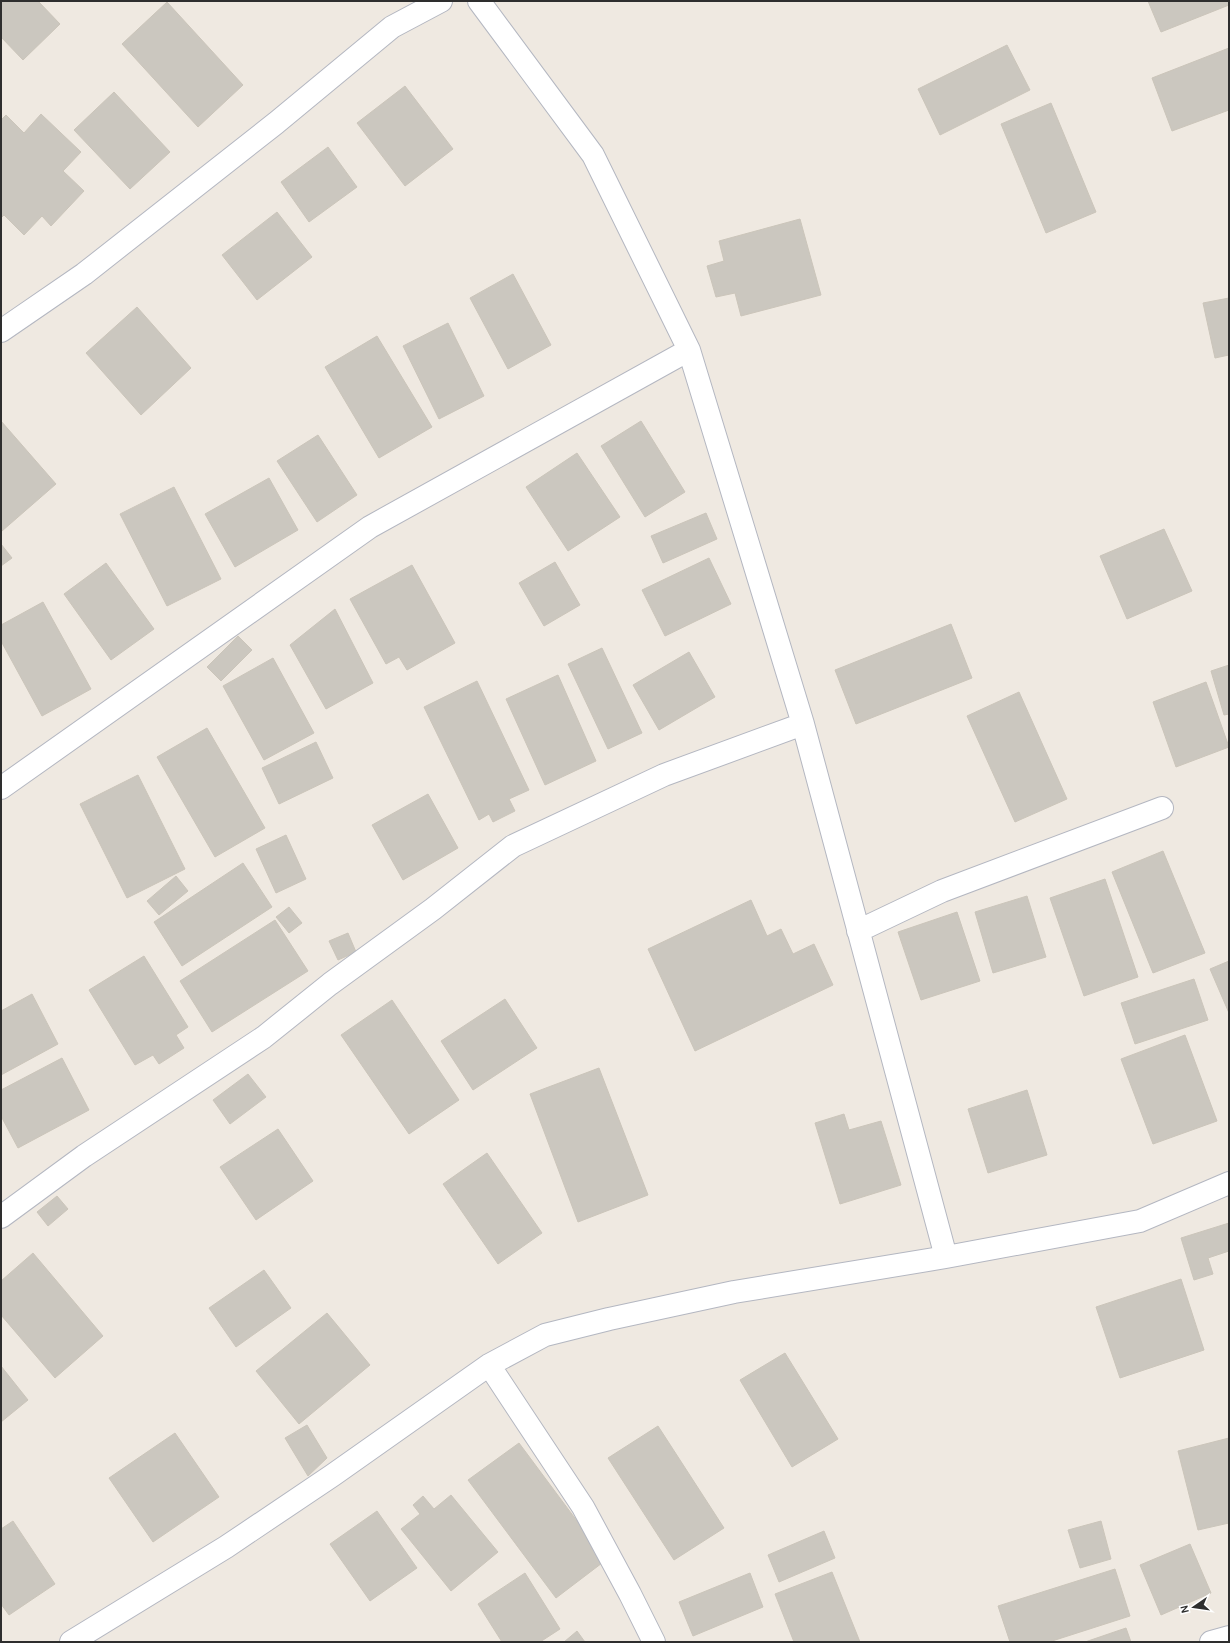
<svg xmlns="http://www.w3.org/2000/svg" width="1230" height="1643" font-family="Karla,sans-serif">
	<rect width="100%" height="100%" fill="#efe9e1"/>
	<path fill="#cbc7bf" stroke="#cbc5ba" d="M 1,1 L 38,1 L 60,24 L 23,60 L 1,37 Z
		M 1148,1 L 1229,1 L 1229,5 L 1161,32 Z
		M 167,2 L 243,85 L 198,127 L 122,44 Z
		M 1007,45 L 1030,90 L 940,135 L 918,89 Z
		M 1229,48 L 1229,110 L 1172,131 L 1152,78 Z
		M 405,86 L 453,149 L 405,186 L 357,123 Z
		M 114,92 L 170,152 L 130,189 L 74,130 Z
		M 1051,103 L 1096,212 L 1046,233 L 1001,124 Z
		M 41,114 L 81,152 L 63,171 L 84,191 L 51,226 L 42,216 L 24,235 L 4,215 L 1,218 L 1,120 L 6,115 L 24,133 Z
		M 328,147 L 357,187 L 309,222 L 281,182 Z
		M 277,212 L 312,257 L 257,300 L 222,255 Z
		M 800,219 L 821,295 L 741,316 L 735,293 L 716,297 L 707,266 L 724,261 L 719,241 Z
		M 513,274 L 551,345 L 508,369 L 470,298 Z
		M 1229,298 L 1229,355 L 1215,358 L 1203,303 Z
		M 137,307 L 191,368 L 141,415 L 86,353 Z
		M 448,323 L 484,396 L 439,419 L 403,346 Z
		M 377,336 L 432,427 L 379,458 L 325,367 Z
		M 1,421 L 56,484 L 2,531 L 1,530 Z
		M 641,421 L 685,492 L 645,517 L 601,446 Z
		M 318,435 L 357,495 L 317,522 L 277,461 Z
		M 577,453 L 620,517 L 568,551 L 526,487 Z
		M 269,478 L 298,530 L 235,567 L 205,514 Z
		M 174,487 L 221,579 L 167,606 L 120,514 Z
		M 706,513 L 717,539 L 663,563 L 651,536 Z
		M 1164,529 L 1192,591 L 1127,619 L 1100,556 Z
		M 1,544 L 12,558 L 1,566 Z
		M 709,558 L 731,604 L 665,636 L 642,590 Z
		M 555,562 L 580,605 L 544,626 L 519,583 Z
		M 106,563 L 154,629 L 111,660 L 64,594 Z
		M 412,565 L 455,643 L 407,670 L 399,657 L 386,664 L 350,599 Z
		M 43,602 L 91,689 L 42,716 L 1,641 L 1,625 Z
		M 335,609 L 373,683 L 326,709 L 290,645 Z
		M 951,624 L 972,678 L 856,724 L 835,670 Z
		M 238,636 L 252,650 L 221,681 L 207,667 Z
		M 602,648 L 642,733 L 608,749 L 568,664 Z
		M 689,652 L 715,697 L 659,730 L 633,685 Z
		M 273,658 L 314,733 L 264,760 L 223,686 Z
		M 1229,665 L 1229,714 L 1224,715 L 1211,671 Z
		M 558,675 L 596,761 L 545,785 L 506,699 Z
		M 477,681 L 529,790 L 509,799 L 515,811 L 493,822 L 489,814 L 479,820 L 424,707 Z
		M 1206,682 L 1229,747 L 1176,767 L 1153,702 Z
		M 1019,692 L 1067,799 L 1015,822 L 967,716 Z
		M 207,728 L 265,828 L 215,857 L 157,757 Z
		M 316,742 L 333,778 L 279,804 L 262,768 Z
		M 138,775 L 185,869 L 127,898 L 80,804 Z
		M 428,794 L 458,848 L 403,880 L 372,825 Z
		M 286,835 L 306,879 L 276,893 L 256,849 Z
		M 1163,851 L 1205,953 L 1153,973 L 1112,872 Z
		M 243,863 L 272,907 L 182,966 L 154,922 Z
		M 176,876 L 188,891 L 159,915 L 147,901 Z
		M 1105,879 L 1138,977 L 1084,996 L 1050,898 Z
		M 1027,896 L 1046,957 L 993,973 L 975,912 Z
		M 751,900 L 767,936 L 781,929 L 793,954 L 814,944 L 833,985 L 695,1051 L 648,949 Z
		M 289,907 L 302,923 L 289,933 L 276,917 Z
		M 957,912 L 980,981 L 921,1000 L 898,932 Z
		M 275,920 L 308,971 L 212,1032 L 180,981 Z
		M 348,933 L 356,952 L 338,960 L 329,941 Z
		M 144,956 L 188,1027 L 176,1035 L 184,1048 L 159,1064 L 153,1055 L 135,1065 L 89,990 Z
		M 1229,961 L 1229,1013 L 1210,969 Z
		M 1194,979 L 1208,1020 L 1135,1044 L 1121,1003 Z
		M 32,994 L 58,1044 L 1,1075 L 1,1011 Z
		M 505,999 L 537,1048 L 473,1090 L 441,1041 Z
		M 392,1000 L 459,1100 L 409,1134 L 341,1035 Z
		M 1185,1035 L 1217,1121 L 1153,1144 L 1121,1059 Z
		M 62,1058 L 89,1110 L 18,1148 L 1,1116 L 1,1090 Z
		M 599,1068 L 648,1195 L 578,1222 L 530,1094 Z
		M 248,1074 L 266,1097 L 230,1124 L 213,1100 Z
		M 1027,1090 L 1047,1155 L 988,1173 L 968,1109 Z
		M 844,1114 L 849,1130 L 881,1121 L 901,1185 L 840,1204 L 815,1123 Z
		M 278,1129 L 313,1181 L 256,1220 L 220,1167 Z
		M 487,1153 L 542,1233 L 498,1264 L 443,1184 Z
		M 57,1196 L 68,1209 L 48,1226 L 37,1212 Z
		M 1229,1223 L 1229,1251 L 1208,1258 L 1213,1274 L 1194,1280 L 1181,1238 Z
		M 33,1253 L 103,1336 L 55,1378 L 1,1315 L 1,1281 Z
		M 264,1270 L 291,1308 L 236,1347 L 209,1308 Z
		M 1181,1279 L 1204,1350 L 1120,1378 L 1096,1307 Z
		M 327,1313 L 370,1365 L 299,1424 L 256,1371 Z
		M 785,1353 L 838,1439 L 792,1467 L 740,1380 Z
		M 1,1366 L 28,1400 L 1,1422 Z
		M 307,1425 L 327,1458 L 308,1476 L 285,1438 Z
		M 658,1426 L 724,1528 L 674,1560 L 608,1458 Z
		M 175,1433 L 219,1497 L 153,1542 L 109,1478 Z
		M 1229,1438 L 1229,1523 L 1198,1530 L 1178,1451 Z
		M 519,1443 L 606,1560 L 556,1598 L 468,1480 Z
		M 451,1495 L 498,1552 L 451,1591 L 401,1529 L 420,1514 L 413,1505 L 423,1496 L 434,1509 Z
		M 377,1511 L 417,1568 L 370,1601 L 330,1544 Z
		M 13,1521 L 55,1584 L 9,1615 L 1,1604 L 1,1529 Z
		M 1101,1521 L 1111,1559 L 1080,1568 L 1068,1530 Z
		M 824,1531 L 835,1558 L 779,1582 L 768,1555 Z
		M 1190,1544 L 1211,1593 L 1161,1615 L 1140,1565 Z
		M 1115,1569 L 1130,1616 L 1049,1642 L 1010,1642 L 998,1606 Z
		M 832,1572 L 860,1642 L 794,1642 L 775,1594 Z
		M 525,1573 L 560,1629 L 540,1642 L 502,1642 L 478,1604 Z
		M 750,1573 L 763,1607 L 693,1636 L 679,1602 Z
		M 1126,1628 L 1131,1642 L 1085,1642 Z
		M 577,1631 L 585,1642 L 564,1642 Z"/>
	<g fill="none" stroke-linecap="round" stroke-linejoin="round">
		<g stroke="#b4b7c1" stroke-width="24">
			<path id="street" d="M 479,1 L 593,155 L 689,350 L 803,724 L 946,1257
				M 1,331 L 84,274 L 276,123 L 392,27 L 441,1
				M 1,788 L 370,527 L 689,350
				M 858,931 L 942,891 L 1162,808
				M 1,1217 L 84,1156 L 264,1037 L 330,984 L 433,909 L 513,846 L 664,775 L 803,724
				M 489,1365 L 583,1507 L 630,1594 L 654,1642
				M 71,1642 L 226,1547 L 333,1475 L 489,1365 L 545,1335 L 609,1319 L 734,1292 L 946,1257 L 1140,1221 L 1229,1183
				M 1211,1642 L 1229,1637"/>
		</g>
		<use href="#street" stroke="#fff" stroke-width="22"/>
	</g>
	<rect width="1230" height="1643" fill="none" stroke="#2e2e2e" stroke-width="4"/>
	<g transform="translate(1194 1607) rotate(257)" stroke="#ffffff" stroke-width="3" paint-order="stroke">
	<path d="M0-3L7 15L0 10L-7 15Z" fill="#2e2e2e"/>
	<text y="-6" font-size="11" font-weight="bold" text-anchor="middle" fill="#2e2e2e">N</text>
	</g>
</svg>
